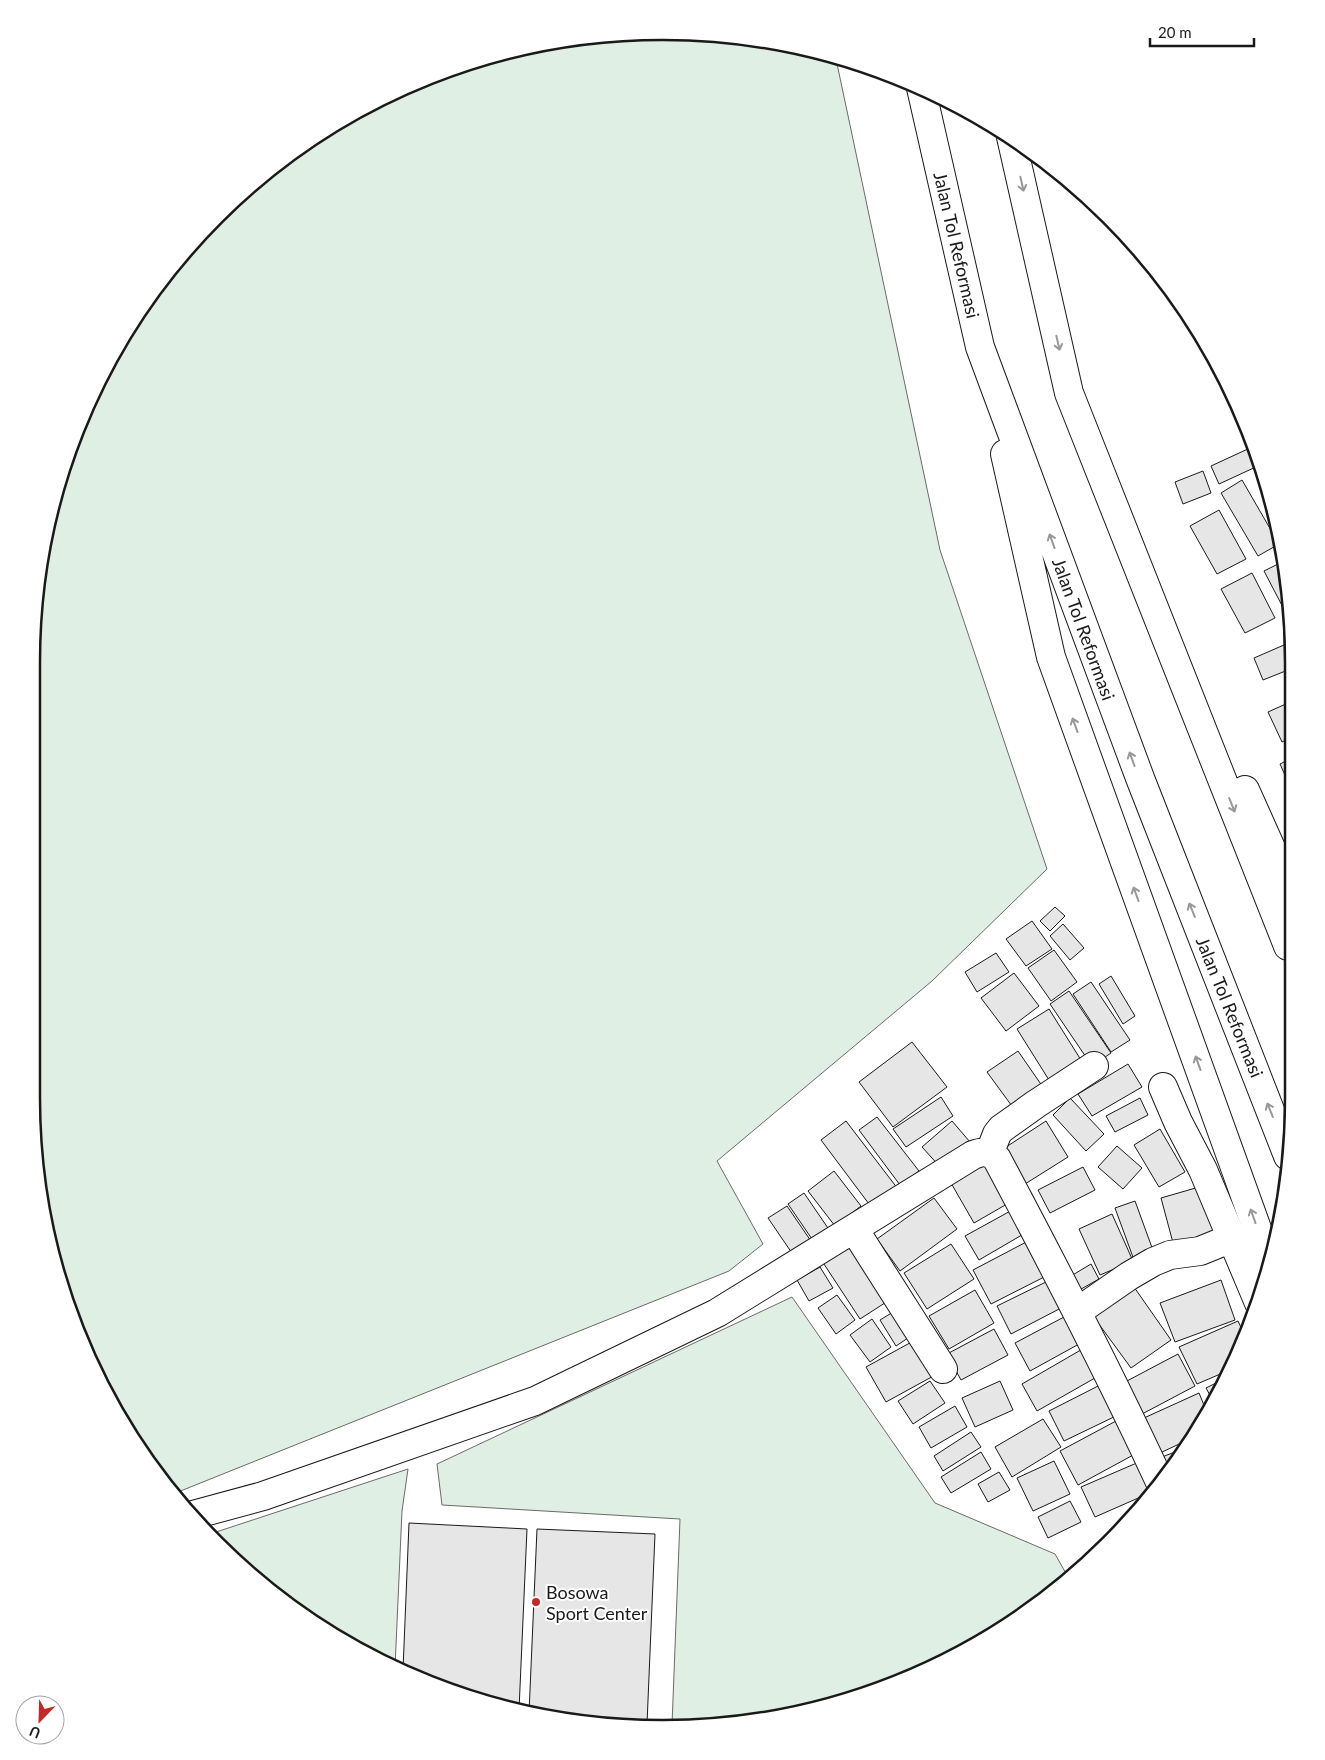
<svg xmlns="http://www.w3.org/2000/svg" width="1325" height="1760" font-family="Lato,sans-serif">
	<rect width="100%" height="100%" fill="#fff"/>
	<path fill="#e0efe3" stroke="#6a6a6a" d="M 662,31 L 785,43 L 836,59 L 940,550 L 1047,869 L 932,981 L 717,1161 L 763,1244 L 729,1271 L 173,1494 L 162,1482 L 116,1413 L 53,1261 L 31,1098 L 33,622 L 53,499 L 96,383 L 162,278 L 216,216 L 312,138 L 421,79 L 539,43 Z
		M 792,1297 L 935,1503 L 1055,1554 L 1068,1577 L 1013,1622 L 866,1695 L 704,1727 L 672,1725 L 680,1519 L 442,1505 L 437,1464 Z
		M 408,1469 L 402,1511 L 395,1668 L 383,1664 L 246,1572 L 210,1534 Z"/>
	<path fill="#e6e6e6" stroke="#1a1a1a" d="M 1250,448 L 1258,466 L 1219,484 L 1211,466 Z
		M 1203,471 L 1211,493 L 1183,504 L 1175,482 Z
		M 1242,480 L 1279,544 L 1258,556 L 1221,493 Z
		M 1219,510 L 1246,559 L 1217,574 L 1190,526 Z
		M 1284,561 L 1288,580 L 1288,617 L 1264,571 Z
		M 1252,573 L 1275,618 L 1245,633 L 1221,589 Z
		M 1284,645 L 1288,655 L 1288,670 L 1263,680 L 1254,658 Z
		M 1288,703 L 1288,739 L 1282,742 L 1268,712 Z
		M 1288,760 L 1288,782 L 1280,764 Z
		M 1055,907 L 1065,916 L 1050,931 L 1040,921 Z
		M 1032,921 L 1052,949 L 1026,966 L 1006,939 Z
		M 1063,924 L 1084,948 L 1070,960 L 1050,936 Z
		M 1054,950 L 1077,982 L 1051,1001 L 1028,968 Z
		M 996,953 L 1009,972 L 977,992 L 965,972 Z
		M 1014,973 L 1039,1006 L 1006,1031 L 981,998 Z
		M 1111,976 L 1135,1016 L 1123,1024 L 1099,984 Z
		M 1091,982 L 1130,1040 L 1111,1052 L 1073,994 Z
		M 1069,991 L 1111,1053 L 1092,1066 L 1050,1004 Z
		M 1049,1009 L 1086,1068 L 1054,1088 L 1017,1029 Z
		M 912,1042 L 947,1087 L 893,1127 L 859,1082 Z
		M 1018,1051 L 1047,1093 L 1017,1113 L 987,1072 Z
		M 1128,1064 L 1142,1087 L 1092,1116 L 1078,1094 Z
		M 941,1097 L 953,1116 L 906,1147 L 893,1129 Z
		M 1070,1098 L 1104,1134 L 1086,1151 L 1053,1115 Z
		M 1140,1098 L 1148,1115 L 1115,1132 L 1106,1116 Z
		M 877,1117 L 919,1171 L 900,1185 L 859,1130 Z
		M 846,1121 L 901,1193 L 875,1212 L 821,1140 Z
		M 952,1121 L 970,1142 L 941,1168 L 922,1147 Z
		M 1046,1121 L 1068,1157 L 1025,1184 L 1003,1149 Z
		M 1160,1129 L 1185,1172 L 1159,1187 L 1134,1145 Z
		M 1117,1146 L 1142,1168 L 1123,1189 L 1098,1167 Z
		M 991,1160 L 1014,1200 L 974,1223 L 951,1183 Z
		M 1083,1167 L 1095,1190 L 1050,1213 L 1038,1190 Z
		M 834,1171 L 861,1206 L 835,1226 L 808,1191 Z
		M 1206,1185 L 1222,1242 L 1176,1254 L 1161,1198 Z
		M 804,1193 L 830,1231 L 814,1242 L 788,1204 Z
		M 934,1198 L 957,1229 L 900,1271 L 877,1239 Z
		M 1135,1201 L 1154,1253 L 1134,1260 L 1115,1208 Z
		M 787,1206 L 815,1247 L 796,1259 L 768,1218 Z
		M 1014,1209 L 1027,1232 L 979,1260 L 965,1236 Z
		M 1112,1214 L 1133,1261 L 1100,1275 L 1079,1229 Z
		M 1032,1239 L 1050,1274 L 991,1304 L 973,1270 Z
		M 853,1241 L 891,1299 L 860,1319 L 822,1261 Z
		M 951,1244 L 974,1279 L 927,1309 L 904,1273 Z
		M 1091,1264 L 1099,1279 L 1074,1293 L 1066,1279 Z
		M 820,1267 L 833,1288 L 809,1301 L 797,1280 Z
		M 1050,1280 L 1063,1307 L 1011,1334 L 997,1306 Z
		M 1221,1280 L 1235,1320 L 1175,1342 L 1160,1303 Z
		M 1134,1287 L 1171,1340 L 1131,1368 L 1093,1316 Z
		M 975,1290 L 994,1323 L 949,1349 L 929,1316 Z
		M 837,1295 L 855,1320 L 836,1334 L 818,1308 Z
		M 898,1309 L 914,1334 L 896,1346 L 880,1320 Z
		M 1064,1317 L 1079,1344 L 1030,1371 L 1015,1343 Z
		M 872,1319 L 891,1347 L 870,1362 L 850,1335 Z
		M 1238,1321 L 1244,1334 L 1225,1372 L 1197,1384 L 1179,1347 Z
		M 994,1329 L 1008,1355 L 961,1380 L 947,1354 Z
		M 917,1339 L 937,1374 L 886,1402 L 866,1367 Z
		M 1086,1347 L 1102,1374 L 1037,1411 L 1022,1384 Z
		M 1178,1354 L 1195,1386 L 1142,1414 L 1125,1382 Z
		M 930,1381 L 945,1403 L 913,1424 L 898,1401 Z
		M 1000,1381 L 1013,1410 L 975,1427 L 962,1398 Z
		M 1220,1381 L 1212,1399 L 1206,1388 Z
		M 1102,1384 L 1118,1415 L 1064,1441 L 1049,1411 Z
		M 1199,1393 L 1206,1410 L 1192,1438 L 1160,1453 L 1144,1418 Z
		M 955,1406 L 967,1427 L 931,1448 L 919,1427 Z
		M 1043,1419 L 1061,1447 L 1012,1477 L 995,1447 Z
		M 1116,1421 L 1135,1454 L 1078,1485 L 1060,1451 Z
		M 971,1432 L 981,1447 L 943,1471 L 934,1456 Z
		M 1188,1447 L 1168,1472 L 1162,1457 Z
		M 981,1452 L 991,1469 L 951,1493 L 941,1477 Z
		M 1054,1461 L 1070,1494 L 1033,1511 L 1017,1478 Z
		M 1139,1462 L 1152,1492 L 1095,1517 L 1081,1487 Z
		M 999,1472 L 1010,1490 L 988,1502 L 978,1484 Z
		M 1070,1501 L 1081,1522 L 1048,1538 L 1038,1517 Z
		M 409,1523 L 527,1529 L 519,1710 L 403,1670 Z
		M 537,1529 L 655,1534 L 647,1724 L 539,1717 L 529,1713 Z"/>
	<g fill="none" stroke-linecap="round" stroke-linejoin="round">
		<g stroke="#1a1a1a" stroke-width="30">
			<path id="minor" d="M 1163,1087 L 1178,1122 L 1203,1170 L 1259,1303
				M 990,1152 L 997,1134 L 1001,1129 L 1036,1104 L 1094,1066
				M 854,1229 L 943,1369
				M 1077,1312 L 1129,1276 L 1153,1262 L 1170,1255 L 1200,1251 L 1232,1238
				M 193,1515 L 263,1496 L 535,1401 L 717,1313 L 973,1155 C 983,1151 990,1151 997,1159 C 1054,1266 1109,1372 1160,1482"/>
		</g>
		<g stroke="#1a1a1a" stroke-width="30">
			<path id="highway" d="M 921,88 L 980,347 L 1140,778 L 1288,1156
				M 1011,137 L 1069,393 L 1288,946
				M 1005,454 L 1051,657 L 1269,1262
				M 1245,790 L 1288,886"/>
		</g>
		<use href="#minor" stroke="#fff" stroke-width="28"/>
		<use href="#highway" stroke="#fff" stroke-width="28"/>
	</g>
	<defs><path id="oneway-shaft" d="M-6 0H5M1.5-3L5.5 0L1.5 3" fill="none" stroke-width="1.6" stroke-linecap="round" stroke-linejoin="round" transform="scale(1.25)"/></defs>
	<g stroke="#989898">
		<use href="#oneway-shaft" transform="translate(1022 184) rotate(77)"/>
		<use href="#oneway-shaft" transform="translate(1058 343) rotate(77)"/>
		<use href="#oneway-shaft" transform="translate(1052 541) rotate(-110)"/>
		<use href="#oneway-shaft" transform="translate(1075 725) rotate(-110)"/>
		<use href="#oneway-shaft" transform="translate(1132 759) rotate(-110)"/>
		<use href="#oneway-shaft" transform="translate(1232 805) rotate(68)"/>
		<use href="#oneway-shaft" transform="translate(1136 894) rotate(-110)"/>
		<use href="#oneway-shaft" transform="translate(1192 910) rotate(-112)"/>
		<use href="#oneway-shaft" transform="translate(1198 1063) rotate(-110)"/>
		<use href="#oneway-shaft" transform="translate(1270 1110) rotate(-112)"/>
		<use href="#oneway-shaft" transform="translate(1253 1216) rotate(-110)"/>
	</g>
	<circle fill="#c62828" stroke="#fff" stroke-width="2" cx="536" cy="1602" r="5"/>
	<g text-anchor="middle" dominant-baseline="central" stroke-width="4" stroke-linejoin="round" paint-order="stroke">
		<g font-size="18" fill="#1a1a1a" stroke="#fff">
			<text transform="translate(957 245) rotate(77)">Jalan Tol Reformasi</text>
			<text transform="translate(1084 629) rotate(70)">Jalan Tol Reformasi</text>
			<text transform="translate(1230 1007) rotate(68)">Jalan Tol Reformasi</text>
		</g>
		<g font-size="18" fill="#1a1a1a" stroke="#fff" text-anchor="start">
			<text x="546" y="1592">Bosowa<tspan x="546" dy="21">Sport Center</tspan></text>
		</g>
	</g>
	<path d="M0 0H1325V1760H0ZM662 40H663A622 622 0 0 1 1285 662V1098A622 622 0 0 1 663 1720H662A622 622 0 0 1 40 1098V662A622 622 0 0 1 662 40Z" fill="#fff" fill-rule="evenodd"/>
	<path fill="none" stroke="#1a1a1a" stroke-width="2.5" d="M662 40H663A622 622 0 0 1 1285 662V1098A622 622 0 0 1 663 1720H662A622 622 0 0 1 40 1098V662A622 622 0 0 1 662 40Z"/>
	<g transform="translate(40 1720) rotate(203)"><circle r="24" fill="#ffffff" stroke="#a3a3a3"/>
	<path d="M0-4L9 19L0 12L-9 19Z" fill="#c62828"/>
	<text y="-8" font-size="14" font-weight="bold" text-anchor="middle" fill="#1a1a1a">U</text>
	</g>
	<path d="M1150 38v8h104v-8" fill="none" stroke="#1a1a1a" stroke-width="2.5"/>
	<text x="1158" y="38" font-size="15" fill="#1a1a1a" stroke="#ffffff" stroke-width="4" paint-order="stroke">20 m</text>
</svg>
